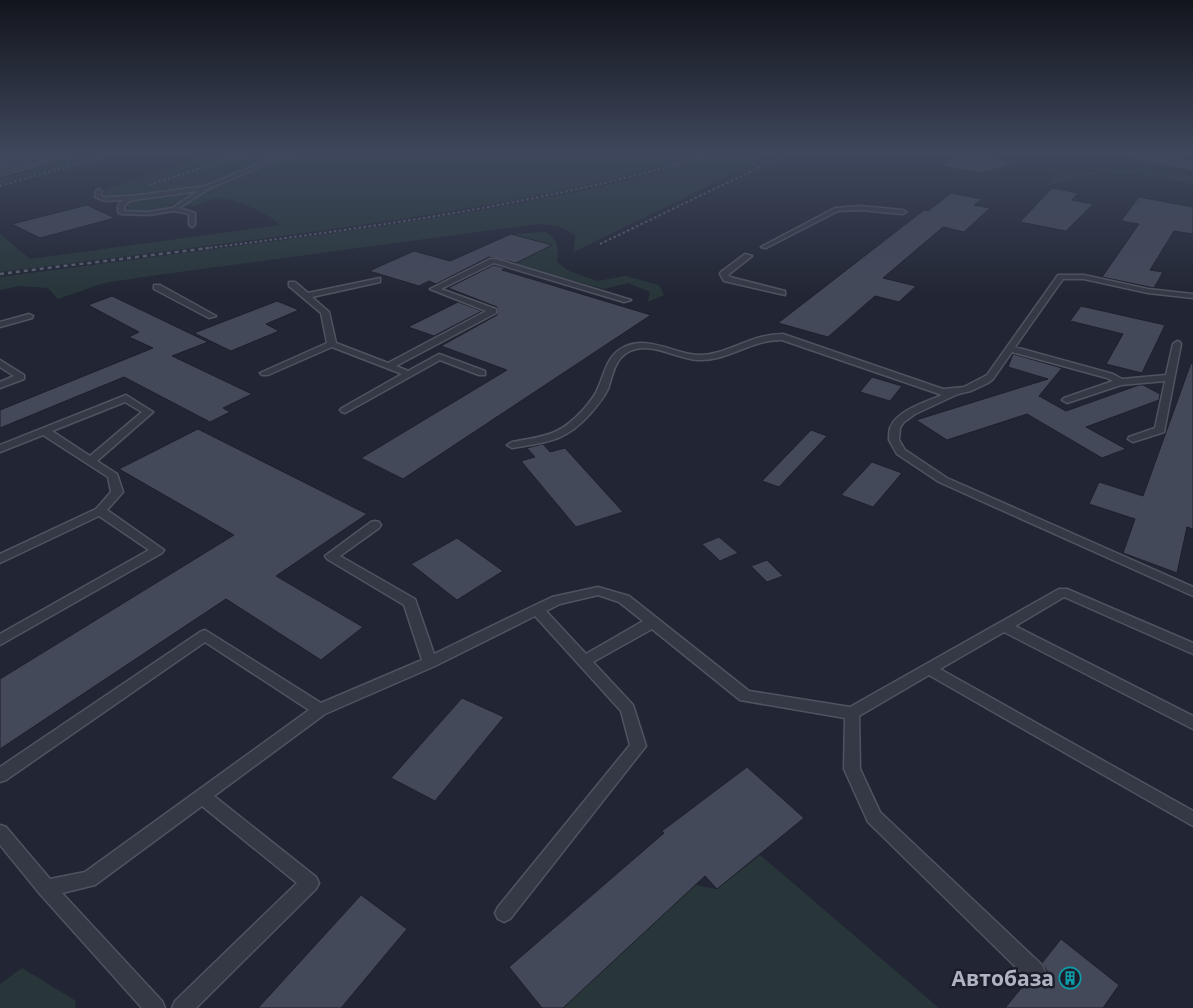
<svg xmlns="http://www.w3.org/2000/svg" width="1193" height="1008" font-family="'Open Sans',sans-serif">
	<rect width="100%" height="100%" fill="#222634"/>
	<path fill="#28363a" d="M 93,153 L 111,153 L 0,185 L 0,179 Z
		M 204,153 L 285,153 L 199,186 L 131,197 L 106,196 L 104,191 C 134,177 165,170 196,160 L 193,157 Z
		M 298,153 L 710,153 C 605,186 498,204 389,221 C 260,240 130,256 0,272 L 0,234 L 30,259 L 280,225 C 269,214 235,198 219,198 C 207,198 198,210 185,205 L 207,189 Z
		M 724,153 L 775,153 L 574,252 L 575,235 L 559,226 L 538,224 L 164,274 L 104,283 L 58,299 L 48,288 L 19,286 L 0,290 L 0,277 C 130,260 259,244 389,225 C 502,208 614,188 724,153 Z
		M 1147,169 L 1169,171 L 1193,177 L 1193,185 C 1158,176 1122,170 1086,176 C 1074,178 1061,183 1049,185 L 1055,174 Z
		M 197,190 C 177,203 153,219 128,209 L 127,205 L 141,199 Z
		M 546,232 C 558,240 559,248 557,262 L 569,271 L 597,281 L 625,276 L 659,285 L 664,295 L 648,302 L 650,292 L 628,283 L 604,289 L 514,264 L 551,245 L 511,234 Z
		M 760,855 L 939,1008 L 563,1008 L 695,885 L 717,889 Z
		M 22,968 L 76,1001 L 75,1008 L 0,1008 L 0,984 Z"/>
	<path fill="#444959" stroke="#1d202c" d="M 29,153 L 50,153 L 0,167 L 0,163 Z
		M 71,153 L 71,158 L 0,178 L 0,175 Z
		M 959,153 L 977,153 L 1014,163 L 981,173 L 941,166 Z
		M 1052,188 L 1078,193 L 1072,200 L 1093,204 L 1066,231 L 1020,222 Z
		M 951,193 L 982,199 L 974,205 L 990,208 L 964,232 L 943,227 L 883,278 L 916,286 L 899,302 L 875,296 L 828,337 L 778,323 L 924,210 L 928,211 Z
		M 1139,197 L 1193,207 L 1193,234 L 1174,231 L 1150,270 L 1163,272 L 1154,288 L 1102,277 L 1139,224 L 1121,221 Z
		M 87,205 L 115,218 L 40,238 L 12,224 Z
		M 511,234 L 552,245 L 516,263 L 489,257 L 436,284 L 429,281 L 419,286 L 369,271 L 414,251 L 450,261 Z
		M 494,265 L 505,268 L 502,270 L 651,315 L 403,479 L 361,458 L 507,370 L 441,346 L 497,315 L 497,307 L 448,288 Z
		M 112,296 L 208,342 L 172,356 L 252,394 L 223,408 L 230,412 L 210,422 L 124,377 L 0,428 L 0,410 L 153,348 L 129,337 L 139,332 L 88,305 Z
		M 277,301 L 299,310 L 266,324 L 279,331 L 231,351 L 194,333 Z
		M 458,302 L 482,311 L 434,336 L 408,327 Z
		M 1081,306 L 1165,325 L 1142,373 L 1106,364 L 1123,334 L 1070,321 Z
		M 1013,354 L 1062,368 L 1039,396 L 1066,411 L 1139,385 L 1143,385 L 1160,394 L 1159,400 L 1086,427 L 1126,449 L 1102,458 L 1027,414 L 947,440 L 916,420 L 1048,379 L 1008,367 Z
		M 1191,363 L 1193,364 L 1193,529 L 1187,527 L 1177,573 L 1123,553 L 1135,519 L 1089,504 L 1099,482 L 1143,496 Z
		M 872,377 L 902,386 L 890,401 L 860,392 Z
		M 198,429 L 367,514 L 276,576 L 363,627 L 321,660 L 226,599 L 0,749 L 0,679 L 234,535 L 119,469 Z
		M 811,430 L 827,436 L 779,487 L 762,481 Z
		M 543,444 L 550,452 L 565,448 L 623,512 L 576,527 L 521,461 L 535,457 L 527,448 Z
		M 872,462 L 902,473 L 873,507 L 841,495 Z
		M 719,537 L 738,553 L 720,561 L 702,544 Z
		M 457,538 L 503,571 L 457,600 L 411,564 Z
		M 767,560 L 783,576 L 767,582 L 751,566 Z
		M 462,698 L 504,717 L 435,801 L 391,778 Z
		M 747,767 L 804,818 L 717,889 L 705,876 L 563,1008 L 542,1008 L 509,967 L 664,833 L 662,831 Z
		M 361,895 L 407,929 L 341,1008 L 258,1008 Z
		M 1061,939 L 1119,985 L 1103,1008 L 1005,1008 L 1027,981 L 1036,984 L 1044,980 L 1047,971 L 1042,963 Z"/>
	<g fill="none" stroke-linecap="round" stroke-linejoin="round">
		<g stroke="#505360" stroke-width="3">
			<path id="lane" d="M 17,153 L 27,153 L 0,161 L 0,157 Z
				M 58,153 L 68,153 L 0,173 L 0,169 Z
				M 286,153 L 294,153 L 210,188 L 179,208 L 195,213 L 195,225 L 192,227 L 189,225 L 189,214 L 174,211 L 148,215 L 121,214 L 118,212 L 118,206 L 122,200 L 105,201 L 95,197 L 96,191 L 99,189 L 102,191 L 101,196 L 105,197 L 132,196 L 205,186 ZM 198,191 L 172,208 L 148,212 L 124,211 C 124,203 128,202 134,200 Z
				M 860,206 L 903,210 L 906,212 L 903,214 L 860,210 L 838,211 L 766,248 L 761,247 L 835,208 Z
				M 745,254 L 752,256 L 728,275 L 730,277 L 785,291 L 785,295 L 724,281 L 720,274 L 721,272 Z
				M 490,259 L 496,259 L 631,300 L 624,302 L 494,263 L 441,289 L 496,309 L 496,313 L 396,366 L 408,371 L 439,354 L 485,371 L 485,375 L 479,375 L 440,360 L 345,413 L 342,412 L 340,410 L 342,408 L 402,374 L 332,347 L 268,375 L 262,375 L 260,373 L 327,343 L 321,313 L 289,286 L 289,282 L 295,282 L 308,293 L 380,278 L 380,282 L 312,297 L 329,312 L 336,343 L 388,363 L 486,311 L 430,289 Z
				M 1058,275 L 1084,275 L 1148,289 L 1193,294 L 1193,298 L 1148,293 L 1084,279 L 1063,279 L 1015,347 L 1113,374 L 1122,379 L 1166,375 L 1173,344 L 1177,341 L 1180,342 L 1181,344 L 1164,432 L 1133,442 L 1128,439 L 1129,437 L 1155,428 L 1165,381 L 1121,385 L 1067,403 L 1062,400 L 1064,398 L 1113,381 L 1107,378 L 1012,352 L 993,379 L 988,383 L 971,391 L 958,394 L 915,414 L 904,422 L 900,428 L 899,440 L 905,450 L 947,478 L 1193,587 L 1193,596 L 939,482 L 897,454 L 889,440 C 889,437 889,431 890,428 C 897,410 926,402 942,395 L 782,340 C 752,339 727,362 697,360 C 677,359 651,341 630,351 C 615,358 613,374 608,389 C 604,398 597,406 590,414 C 565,442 547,442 512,448 L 507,445 L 512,442 C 545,436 559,436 583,410 C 589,403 595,396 598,388 C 605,373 607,355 624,347 C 649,335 674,354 698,355 C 726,356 750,334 783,334 L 943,389 L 964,387 L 987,375 Z
				M 154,285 L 160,285 L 216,316 L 209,318 L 154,289 Z
				M 29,314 L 33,316 L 32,318 L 0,327 L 0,322 Z
				M 0,360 L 24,375 L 24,379 L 0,388 L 0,382 L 14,376 L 0,367 Z
				M 126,395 L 153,412 L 97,461 L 117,474 L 123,492 L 107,510 L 164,550 L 162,553 L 0,645 L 0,634 L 149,550 L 99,516 L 0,563 L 0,554 L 96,509 L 111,492 L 108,477 L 43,435 L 0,452 L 0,445 ZM 125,402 L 142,412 L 90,456 L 52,431 Z
				M 375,521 L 379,522 L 381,525 L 379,528 L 340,556 L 415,599 L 434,654 L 552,597 L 598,587 L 629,596 L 749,691 L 850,707 L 1059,589 L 1067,589 L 1193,643 L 1193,654 L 1064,597 L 1015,626 L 1193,716 L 1193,729 L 1004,632 L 940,669 L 1193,811 L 1193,826 L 929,675 L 859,716 L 860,769 L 880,812 L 1042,965 L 1045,972 L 1042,979 L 1035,982 L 1028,979 L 868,822 L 844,769 L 845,718 L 740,700 L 652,629 L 593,662 L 633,705 L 646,746 L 510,919 L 504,922 L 498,919 L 495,913 L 498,907 L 630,745 L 621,711 L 535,616 L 435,666 L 325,714 L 214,796 L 316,877 L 319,883 L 316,889 L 196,1008 L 172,1008 L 175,1001 L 297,883 L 202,806 L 95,885 L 62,893 L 162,1001 L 165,1008 L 142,1008 L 40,894 L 0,845 L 0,825 L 6,827 L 50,879 L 85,872 L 309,710 L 205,642 L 6,780 L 0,782 L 0,767 L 200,632 L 205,630 L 321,703 L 422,660 L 404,605 L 327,559 L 325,556 L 371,522 ZM 598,595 L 619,602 L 643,621 L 586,654 L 546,611 L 560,604 Z"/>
		</g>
		<g stroke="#3f424f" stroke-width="2">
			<path id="secondary" d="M 1128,153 L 1153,153 L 1193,162 L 1193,170 L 1129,156 Z"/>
		</g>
		<use href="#lane" fill="#353945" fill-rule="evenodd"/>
		<use href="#secondary" fill="#444758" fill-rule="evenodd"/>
		<path stroke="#5a5e6e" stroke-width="2" stroke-dasharray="2.5 2.5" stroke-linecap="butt" d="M 149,185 L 247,153
			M 0,186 L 117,153
			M 600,244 L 789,153
			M 200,249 C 374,227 548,204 717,153"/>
		<path stroke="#5a5e6e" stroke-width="2.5" stroke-dasharray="4 4" stroke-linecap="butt" d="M 0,274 L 209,248"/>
	</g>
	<linearGradient id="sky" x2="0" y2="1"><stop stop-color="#13151d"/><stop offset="0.52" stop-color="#3e475c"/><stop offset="1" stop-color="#3e475c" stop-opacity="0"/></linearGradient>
	<rect width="1193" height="294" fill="url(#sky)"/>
	<defs>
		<g id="building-ring" transform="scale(1.125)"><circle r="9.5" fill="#1b1e2a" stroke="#0f9aa8" stroke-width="1.5"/><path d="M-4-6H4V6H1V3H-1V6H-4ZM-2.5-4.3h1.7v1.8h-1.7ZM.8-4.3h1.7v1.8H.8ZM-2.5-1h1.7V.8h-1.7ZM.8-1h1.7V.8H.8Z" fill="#0f9aa8"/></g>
	</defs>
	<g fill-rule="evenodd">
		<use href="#building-ring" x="1070" y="978"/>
	</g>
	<g text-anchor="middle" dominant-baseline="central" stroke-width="5" stroke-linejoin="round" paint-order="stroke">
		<g font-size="21" font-weight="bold" fill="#b0b3c2" stroke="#1b1e2a" text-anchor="end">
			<text x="1054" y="978">Автобаза</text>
		</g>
	</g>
</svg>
